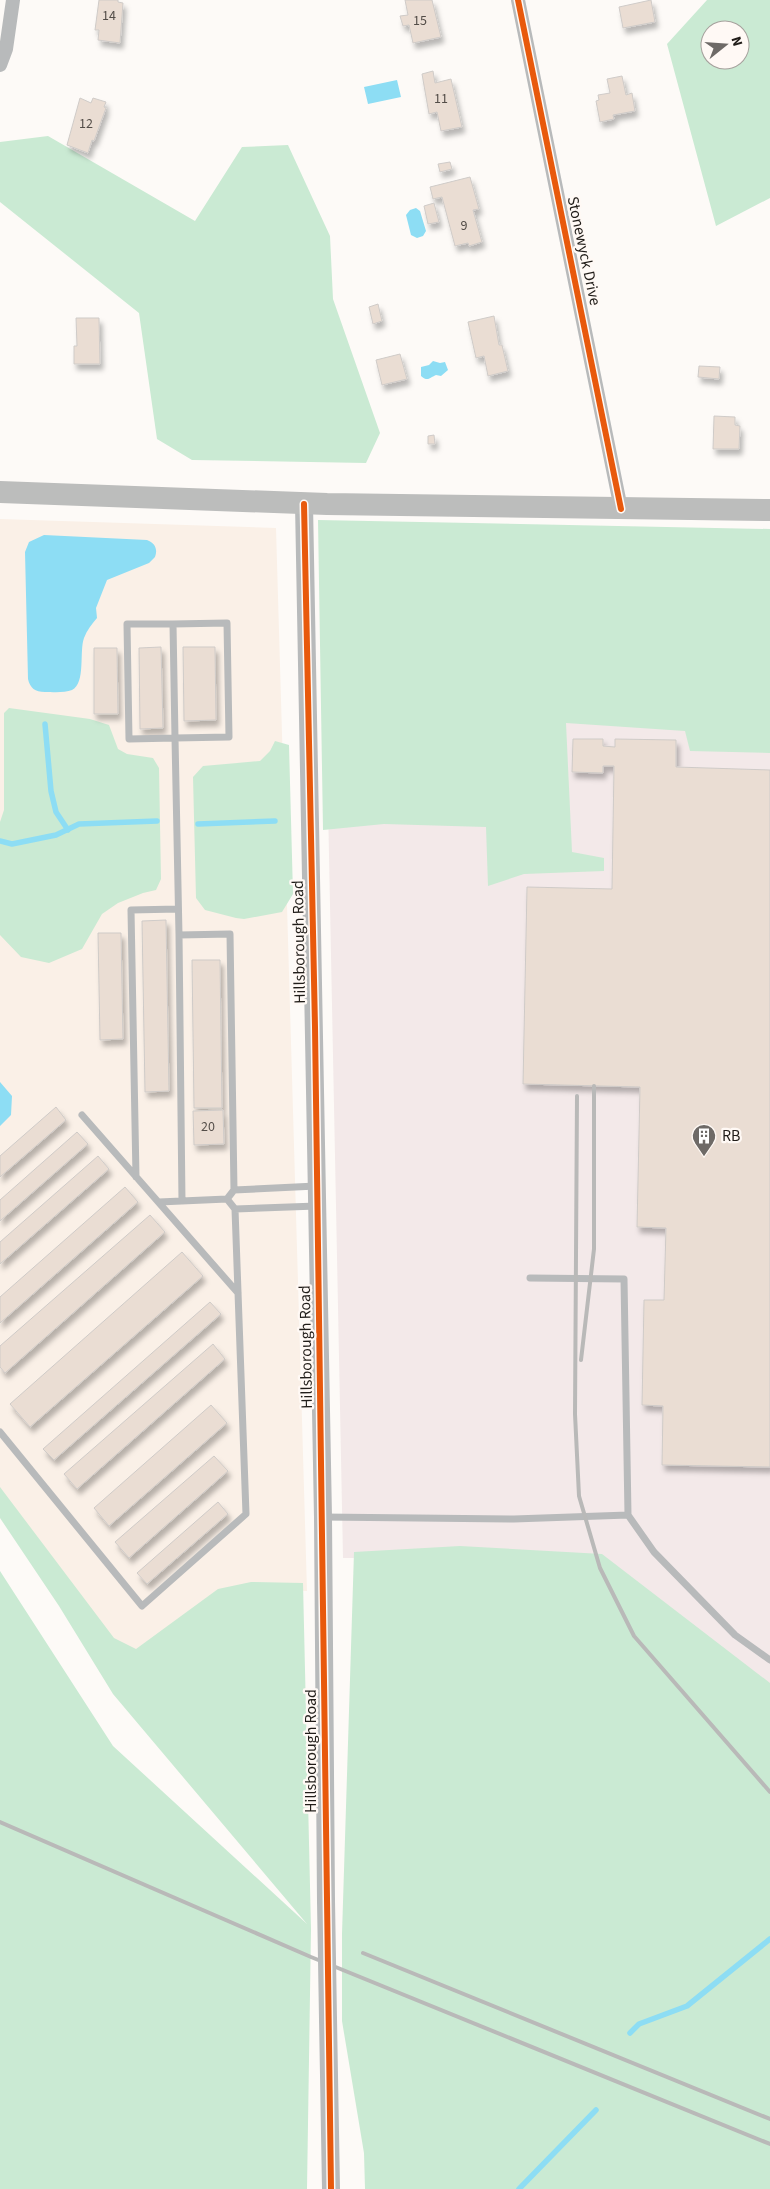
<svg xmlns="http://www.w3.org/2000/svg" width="770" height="2189" font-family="'Source Sans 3',sans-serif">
	<defs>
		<filter id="shadow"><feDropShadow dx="3" dy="5.5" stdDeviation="2.5" flood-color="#0004"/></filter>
	</defs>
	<rect width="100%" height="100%" fill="#fdfaf7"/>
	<path fill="#faf0e7" d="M 0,519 L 276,528 L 307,1591 L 229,1588 L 128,1667 L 0,1497 Z"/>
	<path fill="#f3e9e9" d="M 326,704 L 770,713 L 770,1725 L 569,1557 L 343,1558 Z"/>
	<path fill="#caead3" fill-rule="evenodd" d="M 707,0 L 770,0 L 770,198 L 716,226 L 667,44 ZM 710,30 L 740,30 L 740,60 L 710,60 Z
		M 48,136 L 195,221 L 242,147 L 288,145 L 330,236 L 333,299 L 380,433 L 366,463 L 192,460 L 157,439 L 139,313 L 0,202 L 0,142 Z
		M 318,520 L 770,529 L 770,753 L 690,751 L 685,731 L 566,723 L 572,852 L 604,858 L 604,871 L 524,874 L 488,886 L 486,827 L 384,824 L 323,830 Z
		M 9,708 L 90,719 L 109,725 L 118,749 L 127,754 L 153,758 L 159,768 L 161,879 L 156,890 L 143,893 L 118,903 L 102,914 L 82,949 L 49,963 L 21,957 L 0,935 L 0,822 L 4,810 L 4,713 Z
		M 275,741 L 289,745 L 293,894 L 282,912 L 244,919 L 236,918 L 205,910 L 196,898 L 193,777 L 203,766 L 260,761 L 270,751 Z
		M 0,1487 L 114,1638 L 136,1649 L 218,1589 L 251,1582 L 303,1583 L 311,1929 L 307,2189 L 0,2189 L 0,1571 L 113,1746 L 307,1924 L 113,1694 L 59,1606 L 0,1518 Z
		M 460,1546 L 602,1554 L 770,1683 L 770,2189 L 365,2189 L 364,2153 L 342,2021 L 342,1934 L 354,1552 Z"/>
	<path fill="#8dddf4" d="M 397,80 L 401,97 L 368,104 L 364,87 Z
		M 416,208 L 420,211 L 426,231 L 423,236 L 417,238 L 411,235 L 406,215 L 410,210 Z
		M 433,361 L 440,363 L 445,362 L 448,370 L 441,376 L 436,375 C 429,378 428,382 421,376 L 421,367 L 429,365 Z
		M 44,535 L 147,540 C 155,543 158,549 155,557 L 149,563 L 107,580 L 96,608 L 97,618 C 92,624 87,630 84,638 C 79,651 86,683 72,690 C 65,693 53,692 45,692 C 35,692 30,688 28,679 L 25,552 L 29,542 Z
		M 0,1082 L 12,1096 L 11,1115 L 0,1126 Z"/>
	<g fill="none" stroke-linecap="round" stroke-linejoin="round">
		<path stroke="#8dddf4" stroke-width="5.5" d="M 45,724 L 51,791 L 56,812 L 68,830
			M 198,824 L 275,821
			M 0,841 L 12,844 L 56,835 L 79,824 L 157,821
			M 630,2033 L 639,2024 L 687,2006 L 770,1939
			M 519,2189 L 596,2110"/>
	</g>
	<path fill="#eaddd3" stroke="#cfcbc8" filter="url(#shadow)" d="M 99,0 L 118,0 L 118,2 L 123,3 L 120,43 L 98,40 L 99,30 L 95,30 Z
		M 405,0 L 432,0 L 441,37 L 413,43 L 409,25 L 403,26 L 400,16 L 408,15 Z
		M 651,0 L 655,22 L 623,28 L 619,7 Z
		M 433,71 L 435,83 L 451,79 L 462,127 L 441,131 L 437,112 L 429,114 L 422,74 Z
		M 622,76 L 626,95 L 632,93 L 635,111 L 613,115 L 614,119 L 600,122 L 596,101 L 599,100 L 598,95 L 610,93 L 607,79 Z
		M 80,98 L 91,103 L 93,98 L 106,102 L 104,107 L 106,108 L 94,141 L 92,140 L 88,153 L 67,145 Z
		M 450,162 L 452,169 L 440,172 L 438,164 Z
		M 470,177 L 479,209 L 473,210 L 482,242 L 469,246 L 468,243 L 455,246 L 442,197 L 433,199 L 430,187 Z
		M 434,203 L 439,222 L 428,224 L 424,206 Z
		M 378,304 L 382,321 L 373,324 L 369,307 Z
		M 494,316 L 499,345 L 502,345 L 508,371 L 488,376 L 484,356 L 476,358 L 468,322 Z
		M 76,318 L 99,318 L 100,364 L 74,364 L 74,346 L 77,346 Z
		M 400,354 L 407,379 L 382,385 L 376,360 Z
		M 699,366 L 720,367 L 719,379 L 698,377 Z
		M 714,416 L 735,417 L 735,425 L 740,426 L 739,449 L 713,449 Z
		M 434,435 L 435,444 L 428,444 L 428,436 Z
		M 161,647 L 163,728 L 140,729 L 139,648 Z
		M 183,647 L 215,647 L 216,720 L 184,721 Z
		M 94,648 L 117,648 L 118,714 L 94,714 Z
		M 573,739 L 603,739 L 603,746 L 615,747 L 615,739 L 676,740 L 676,767 L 770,770 L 770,1467 L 662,1465 L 663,1406 L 642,1405 L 644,1300 L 664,1300 L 666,1228 L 637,1227 L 640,1087 L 523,1084 L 527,887 L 612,889 L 614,766 L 603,766 L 603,773 L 572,772 Z
		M 166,920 L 169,1091 L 145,1092 L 142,921 Z
		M 98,933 L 121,933 L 123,1039 L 100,1040 Z
		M 192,960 L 220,960 L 222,1108 L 194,1108 Z
		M 56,1107 L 66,1120 L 0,1177 L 0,1156 Z
		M 223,1110 L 224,1144 L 194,1145 L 193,1111 Z
		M 77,1132 L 88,1144 L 0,1221 L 0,1200 Z
		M 98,1156 L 109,1169 L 0,1264 L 0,1242 Z
		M 125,1187 L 138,1202 L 0,1323 L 0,1297 Z
		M 150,1215 L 165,1232 L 5,1373 L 0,1367 L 0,1346 Z
		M 182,1252 L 203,1276 L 30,1427 L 10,1404 Z
		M 210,1302 L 221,1314 L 54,1460 L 43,1449 Z
		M 213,1344 L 225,1359 L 77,1489 L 64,1474 Z
		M 211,1405 L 227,1423 L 109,1526 L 94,1508 Z
		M 214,1456 L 228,1471 L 129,1558 L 115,1542 Z
		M 218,1502 L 228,1514 L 147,1584 L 137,1573 Z"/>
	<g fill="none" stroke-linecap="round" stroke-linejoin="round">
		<path stroke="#b8babb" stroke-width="7" d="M 227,623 L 229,737 L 175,738 L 173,624 Z
			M 173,624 L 127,624 L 129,739 L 175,738 L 179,935
			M 82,1115 L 238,1293
			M 136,1177 L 131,910 L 178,909
			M 234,1190 L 316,1186
			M 159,1202 L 227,1199
			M 235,1209 L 317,1206
			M 0,1432 L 142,1606 L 246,1514 L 235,1209 L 227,1199 L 234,1190 L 230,934 L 179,935 L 182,1201
			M 628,1515 L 654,1552 L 735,1635 L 770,1660
			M 323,1517 L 514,1519 L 628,1515 L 624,1279 L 530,1278"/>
		<path stroke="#b8babb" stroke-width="14" d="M 518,0 L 621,509
			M 0,65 L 6,49 L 13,0"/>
		<path stroke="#b8babb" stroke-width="18" d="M 304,504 L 323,1517 L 326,1901
			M 328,2019 L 331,2189"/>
		<path stroke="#bcbdbc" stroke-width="22" d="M 0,492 L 327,504 L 770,510"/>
		<path stroke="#b9b9b8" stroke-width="4" d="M 577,1096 L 575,1414 L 579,1496 L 600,1568 L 634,1636 L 770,1792
			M 581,1360 L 594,1249 L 594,1086 L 594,1093
			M 0,1822 L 311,1957 L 770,2144
			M 363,1953 L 770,2119"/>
		<path stroke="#b8babb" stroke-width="18" d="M 326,1901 L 328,2019"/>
		<g stroke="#fff9f5" stroke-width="9">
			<path id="cycleway" d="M 518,0 L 621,509
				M 304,504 L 315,1027 L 331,2189"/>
		</g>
		<use href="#cycleway" stroke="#e8590c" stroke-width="6"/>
	</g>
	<defs>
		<g id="building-pin" transform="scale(1.25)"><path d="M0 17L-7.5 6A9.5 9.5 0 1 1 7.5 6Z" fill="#6e6a67" stroke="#fff9f5"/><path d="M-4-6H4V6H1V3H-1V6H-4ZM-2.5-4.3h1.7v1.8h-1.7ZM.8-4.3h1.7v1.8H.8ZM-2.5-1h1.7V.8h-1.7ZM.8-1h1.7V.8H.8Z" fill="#fff"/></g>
	</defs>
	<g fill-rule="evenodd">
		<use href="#building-pin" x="704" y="1136"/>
	</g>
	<g text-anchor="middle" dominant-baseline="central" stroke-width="4.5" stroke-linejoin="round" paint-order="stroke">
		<g font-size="14" fill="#534d48">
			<text x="109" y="16">14</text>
			<text x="420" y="21">15</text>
			<text x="441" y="99">11</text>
			<text x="86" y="124">12</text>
			<text x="464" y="226">9</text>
			<text x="208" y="1127">20</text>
		</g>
		<g font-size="16" fill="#211d19" stroke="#fff9f5">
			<text transform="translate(584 251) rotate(78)">Stonewyck Drive</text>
			<text transform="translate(299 942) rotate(-91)">Hillsborough Road</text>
			<text transform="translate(306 1347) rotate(-91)">Hillsborough Road</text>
			<text transform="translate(311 1751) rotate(-90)">Hillsborough Road</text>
		</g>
		<g font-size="16" fill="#211d19" stroke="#fff9f5" text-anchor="start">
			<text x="722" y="1136">RB</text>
		</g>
	</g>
	<g transform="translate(725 45) rotate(73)"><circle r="24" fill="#fff9f5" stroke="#a6a19d"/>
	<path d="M0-4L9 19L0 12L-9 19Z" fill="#6e6a67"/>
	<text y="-8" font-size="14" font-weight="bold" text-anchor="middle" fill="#211d19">N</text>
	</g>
</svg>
